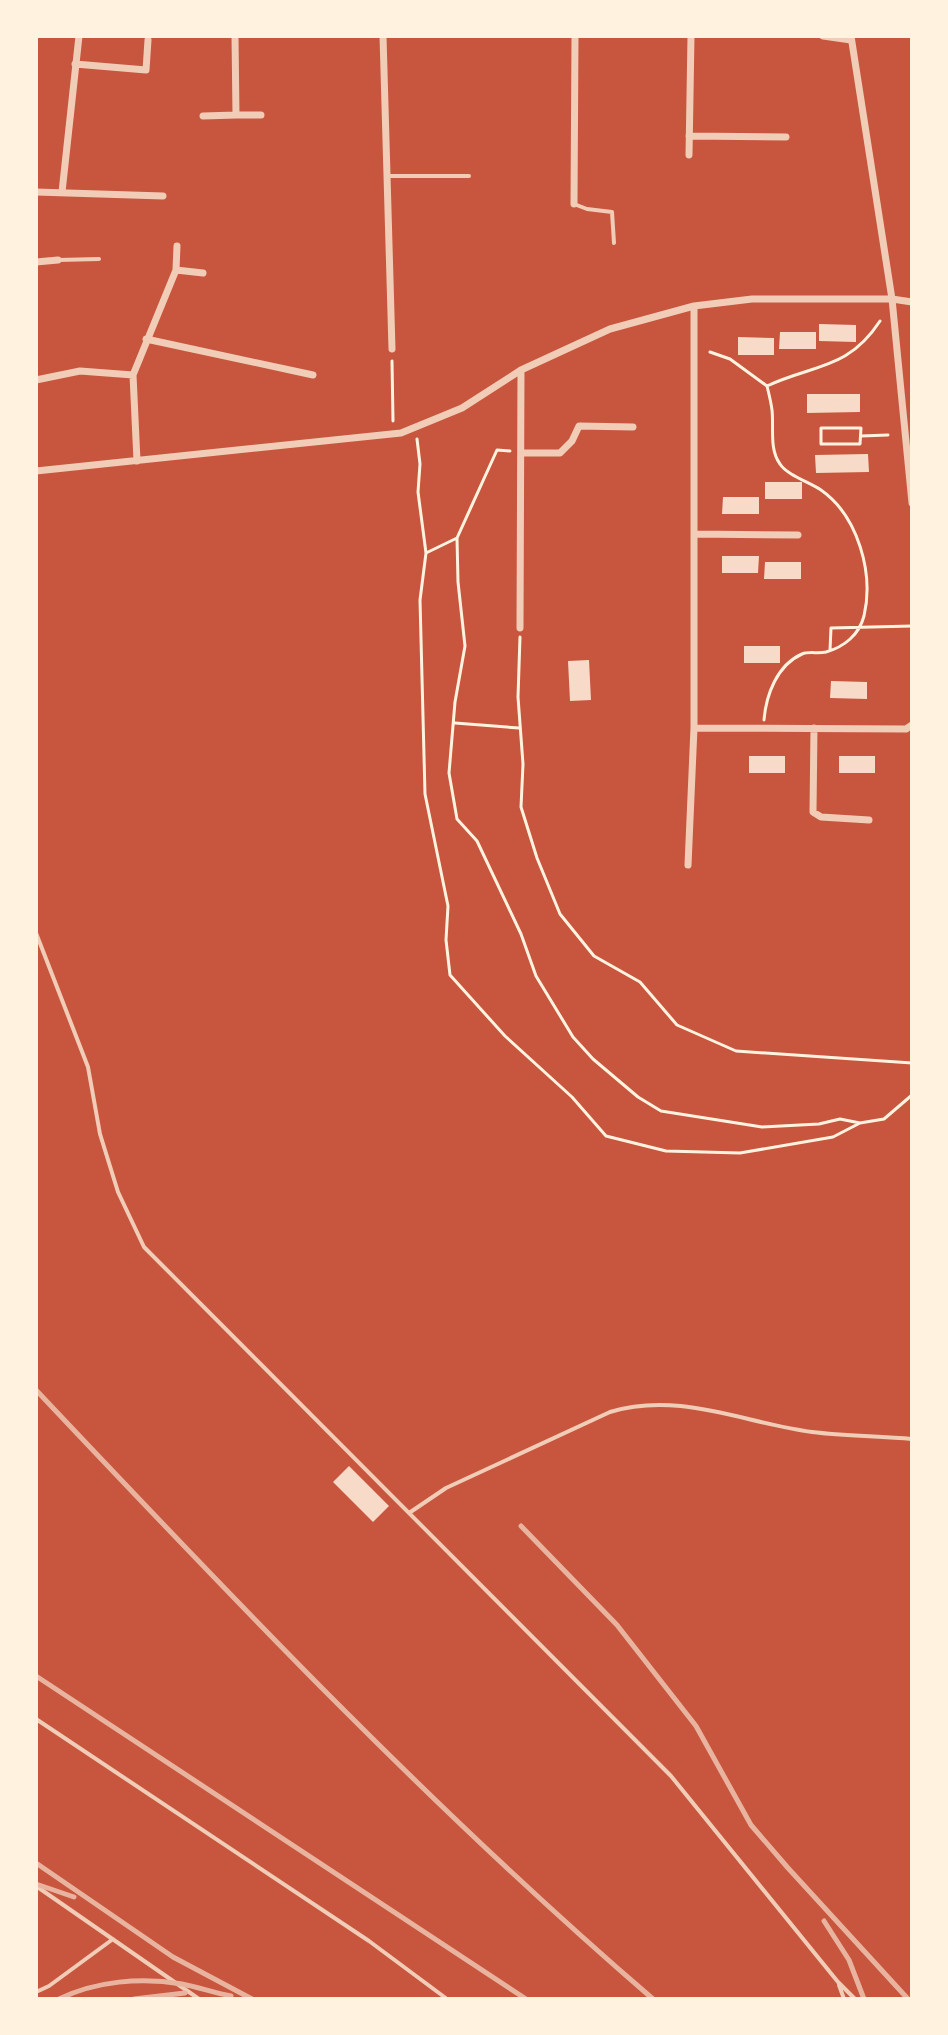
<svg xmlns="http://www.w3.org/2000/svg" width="948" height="2035" font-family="'Noto Sans',sans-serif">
	<rect width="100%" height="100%" fill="#c8553d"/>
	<path fill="#f7dbc8" d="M 819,324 L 856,325 L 856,342 L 819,341 Z
		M 780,332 L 816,332 L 816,349 L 779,349 Z
		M 738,337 L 774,338 L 774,355 L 738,355 Z
		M 807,394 L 860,394 L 860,412 L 807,413 Z
		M 868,454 L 869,472 L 816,473 L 815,455 Z
		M 765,482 L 802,482 L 802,499 L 765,499 Z
		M 723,497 L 759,497 L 759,514 L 722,514 Z
		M 722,556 L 759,556 L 758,573 L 722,573 Z
		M 765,562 L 801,562 L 801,579 L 764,579 Z
		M 744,646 L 780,646 L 780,663 L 744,663 Z
		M 589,660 L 591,700 L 570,701 L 568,661 Z
		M 831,681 L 867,682 L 867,699 L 830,698 Z
		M 749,756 L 785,756 L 785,773 L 749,773 Z
		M 839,756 L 875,756 L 875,773 L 839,773 Z
		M 349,1466 L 389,1506 L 373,1522 L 333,1482 Z"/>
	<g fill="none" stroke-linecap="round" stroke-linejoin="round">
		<path stroke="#fff3e0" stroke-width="3" d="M 710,352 L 730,359 L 767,386 C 769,394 771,402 772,410 C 774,428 769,449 780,464 C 787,475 809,482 821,490 C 858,516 874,573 864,616 C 859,635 844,647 826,652 C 818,654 809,651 802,654 C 777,665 766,695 764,720
			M 392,361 L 393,421
			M 767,386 C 814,364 848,370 880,321
			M 821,428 L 861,428 L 860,444 L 821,444 Z
			M 861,436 L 888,435
			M 417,439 L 420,464 L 418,492 L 426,553 L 420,600 L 425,794 L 448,906 L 446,940 L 450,975 L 505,1036 L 572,1097 L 606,1136 L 666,1151 L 740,1153 L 833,1137 L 860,1123
			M 510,451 L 497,450 L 457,538 L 458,582 L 465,646 L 455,702 L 449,773 L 457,819 L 477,841 L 521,934 L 536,976 L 573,1037 L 593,1059 L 638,1097 L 661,1111 L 762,1127 L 819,1124 L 840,1119 L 860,1123 L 884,1119 L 912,1095
			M 426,553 L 457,538
			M 520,637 L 518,697 L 523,764 L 521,807 L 537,858 L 560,914 L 594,956 L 640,982 L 677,1025 L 736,1051 L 912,1063
			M 830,650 L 831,628 L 912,626
			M 455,723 L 519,728"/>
		<path stroke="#f1ccb7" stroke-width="4" d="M 388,176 L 469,176
			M 574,204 L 587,209 L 612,212 L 614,243
			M 58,260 L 99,259
			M 36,933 L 88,1067 L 100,1134 L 118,1192 L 144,1247 L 671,1776 L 838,1982 L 855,1999
			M 409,1513 L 446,1488 L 610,1412 C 679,1391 744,1423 812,1432 C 845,1436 879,1436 912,1439
			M 36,1719 L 369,1941 L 447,1999
			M 36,1886 L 199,1999
			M 839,1985 L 844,1999
			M 36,1992 L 49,1986 L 113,1939"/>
		<path stroke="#f1ccb7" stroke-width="7" d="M 235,36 L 236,115 L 261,115
			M 383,36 L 392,349
			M 823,36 L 851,40
			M 851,36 L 892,299 L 912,503
			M 75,64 L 146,70 L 148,40
			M 203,116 L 236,115
			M 689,136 L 786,137
			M 689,155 L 691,36
			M 36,192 L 163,196
			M 62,192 L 79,36
			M 574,204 L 575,36
			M 36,262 L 58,260
			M 176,270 L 203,273
			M 146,339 L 313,375
			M 36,380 L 80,371 L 133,375
			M 522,453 L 560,453 L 572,441 L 579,426 L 633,427
			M 137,461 L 133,375 L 176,270 L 177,246
			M 36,471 L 401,433 L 462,408 L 521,370 L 610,329 L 694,306 L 752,299 L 892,299 L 912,302
			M 694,534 L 798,535
			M 520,628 L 521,370
			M 694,728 L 906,729 L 912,725
			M 814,728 L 813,812 L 821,817 L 869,820
			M 688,865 L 694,728 L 694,306"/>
		<path stroke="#e9b49f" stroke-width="5" d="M 36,1390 C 234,1600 434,1811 653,1999
			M 521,1526 L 617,1625 L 696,1726 L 751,1825 L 788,1868 L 908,1999
			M 36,1676 L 526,1999
			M 36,1863 L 173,1957 L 252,1999
			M 36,1884 L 74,1897
			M 824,1921 L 849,1960 L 864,1999
			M 59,1999 C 96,1981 141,1977 182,1984 C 198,1987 214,1993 231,1996
			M 134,1999 L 185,1993"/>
	</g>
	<rect width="948" height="2035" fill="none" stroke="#fff3e0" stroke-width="76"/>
</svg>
